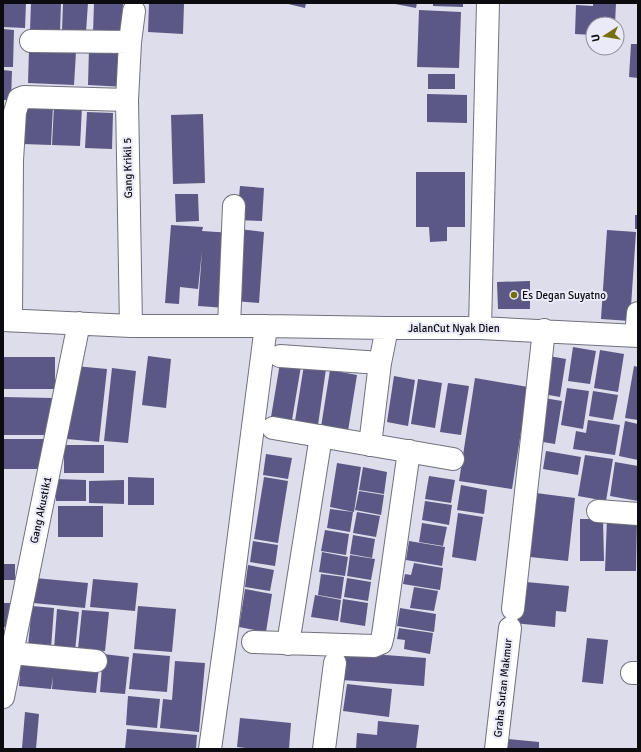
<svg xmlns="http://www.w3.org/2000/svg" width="641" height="752" font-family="Signika,sans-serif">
	<rect width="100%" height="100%" fill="#ddddeb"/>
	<path fill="#5b5885" d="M 3,3 L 26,3 L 25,28 L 3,27 Z
		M 31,3 L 61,3 L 60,32 L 30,31 Z
		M 63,3 L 88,3 L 86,32 L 62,31 Z
		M 94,3 L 123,3 L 122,35 L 93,33 Z
		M 149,3 L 184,4 L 183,34 L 148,32 Z
		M 284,3 L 306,3 L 305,8 Z
		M 390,3 L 417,3 L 416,8 Z
		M 433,3 L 463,3 L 463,7 L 433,6 Z
		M 593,3 L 616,3 L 615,24 L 593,24 L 593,35 L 575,34 L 576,5 L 593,6 Z
		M 419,10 L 461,12 L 459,68 L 417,67 Z
		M 3,29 L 14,30 L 13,67 L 3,67 Z
		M 631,44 L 638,44 L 638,78 L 629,77 Z
		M 89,48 L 127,50 L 125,87 L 88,85 Z
		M 29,50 L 76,52 L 74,85 L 28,83 Z
		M 3,70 L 12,71 L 11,100 L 3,100 Z
		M 428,74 L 455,74 L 455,89 L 428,89 Z
		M 427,94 L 467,95 L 467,123 L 427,122 Z
		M 24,104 L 53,106 L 51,145 L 23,144 Z
		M 54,106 L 82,107 L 80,146 L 52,145 Z
		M 87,112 L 113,113 L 112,149 L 85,148 Z
		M 203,114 L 205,183 L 173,184 L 171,115 Z
		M 416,172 L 465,172 L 465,227 L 447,227 L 447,241 L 430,242 L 429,227 L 416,227 Z
		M 240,186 L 264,188 L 262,221 L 237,220 Z
		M 175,194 L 198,194 L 199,221 L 176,222 Z
		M 635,215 L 638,215 L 638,229 L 635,229 Z
		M 171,225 L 203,227 L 202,231 L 232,233 L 226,308 L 198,306 L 202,251 L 198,289 L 180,287 L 179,304 L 165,303 Z
		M 239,229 L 264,232 L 259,303 L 234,301 Z
		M 607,230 L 636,232 L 630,321 L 601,319 Z
		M 530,281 L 530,309 L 498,309 L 497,282 Z
		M 573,347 L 596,351 L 590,384 L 568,381 Z
		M 600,350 L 624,354 L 618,392 L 594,388 Z
		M 148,356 L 171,359 L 166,408 L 142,405 Z
		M 549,356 L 566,359 L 560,397 L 543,394 Z
		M 3,357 L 55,357 L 55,389 L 3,389 Z
		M 280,363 L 301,366 L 292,420 L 271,417 Z
		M 304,365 L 326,369 L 318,425 L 295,421 Z
		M 75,366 L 107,369 L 99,442 L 67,439 Z
		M 634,366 L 638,367 L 638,420 L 625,418 Z
		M 112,368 L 136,371 L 128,443 L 104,441 Z
		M 330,370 L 357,375 L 348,431 L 321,427 Z
		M 394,376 L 415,380 L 408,426 L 387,422 Z
		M 475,378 L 528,387 L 512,489 L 459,481 Z
		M 418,379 L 442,383 L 435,428 L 411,424 Z
		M 448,383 L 469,386 L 461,435 L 440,432 Z
		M 567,388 L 589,391 L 583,429 L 561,425 Z
		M 593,391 L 618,395 L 613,420 L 589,416 Z
		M 3,397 L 53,398 L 53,435 L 3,435 Z
		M 544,398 L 562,401 L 555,444 L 537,441 Z
		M 588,420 L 620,425 L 615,455 L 573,449 L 576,431 L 586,433 Z
		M 625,421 L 638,424 L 638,460 L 619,456 Z
		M 3,439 L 44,439 L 44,469 L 3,469 Z
		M 64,445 L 104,445 L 104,473 L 64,473 Z
		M 546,451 L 581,457 L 578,475 L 543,469 Z
		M 266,454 L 292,458 L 288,479 L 263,475 Z
		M 585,455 L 613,459 L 606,501 L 578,496 Z
		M 615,462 L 638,466 L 638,501 L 610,496 Z
		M 337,463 L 361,467 L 354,512 L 330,507 Z
		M 363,467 L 387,472 L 384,494 L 359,490 Z
		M 429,476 L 455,480 L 451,503 L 425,499 Z
		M 128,477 L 154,478 L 154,505 L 128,505 Z
		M 264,477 L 288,481 L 278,543 L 254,539 Z
		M 56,479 L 86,480 L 86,501 L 56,501 Z
		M 124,480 L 124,504 L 89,503 L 89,481 Z
		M 461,485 L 487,490 L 484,514 L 457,510 Z
		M 359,491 L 384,495 L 381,515 L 355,510 Z
		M 528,492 L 575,498 L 568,561 L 530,557 Z
		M 425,501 L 452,505 L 449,525 L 422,520 Z
		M 58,506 L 103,506 L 103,537 L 58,537 Z
		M 330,509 L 353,512 L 350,532 L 327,528 Z
		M 357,512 L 380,516 L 376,537 L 353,533 Z
		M 458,513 L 483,517 L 476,561 L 452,557 Z
		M 607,518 L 637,519 L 636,571 L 605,571 Z
		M 580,519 L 603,519 L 604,561 L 580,561 Z
		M 422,523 L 447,527 L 443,546 L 419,542 Z
		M 325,530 L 349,534 L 346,555 L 321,551 Z
		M 353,535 L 375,539 L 372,558 L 350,554 Z
		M 253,541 L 278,545 L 275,566 L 250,562 Z
		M 409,541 L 445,547 L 442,566 L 406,560 Z
		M 322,552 L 348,557 L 345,576 L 319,572 Z
		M 350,555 L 375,559 L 371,580 L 347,576 Z
		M 414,563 L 443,568 L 440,590 L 403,584 L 405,574 L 411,575 Z
		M 3,564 L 15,564 L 15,580 L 3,580 Z
		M 248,565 L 274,570 L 270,591 L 245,587 Z
		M 321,574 L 344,577 L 341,599 L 318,595 Z
		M 35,578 L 88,583 L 85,608 L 33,603 Z
		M 347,578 L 371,582 L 368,601 L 344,597 Z
		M 93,579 L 138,583 L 135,611 L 90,607 Z
		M 526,582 L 569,586 L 566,612 L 556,611 L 555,627 L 513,623 Z
		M 414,587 L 438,591 L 434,611 L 410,608 Z
		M 245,589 L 272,594 L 266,632 L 239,627 Z
		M 315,595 L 341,600 L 338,621 L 311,617 Z
		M 343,599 L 368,603 L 365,626 L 340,622 Z
		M 3,603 L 11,603 L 10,627 L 3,627 Z
		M 32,606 L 54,608 L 51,648 L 28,646 Z
		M 138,606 L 176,609 L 172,652 L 134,649 Z
		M 400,608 L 436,614 L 434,632 L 397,626 Z
		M 57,609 L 79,612 L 75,651 L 54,649 Z
		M 82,610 L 109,612 L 105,651 L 78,649 Z
		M 399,628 L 433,633 L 430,654 L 404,649 L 405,640 L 397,639 Z
		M 587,638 L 608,640 L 603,684 L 582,682 Z
		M 344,652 L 426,658 L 424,686 L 342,680 Z
		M 133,653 L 170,656 L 167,692 L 129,689 Z
		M 103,654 L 129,657 L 125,694 L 100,692 Z
		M 21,659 L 99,667 L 96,693 L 52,689 L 53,677 L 51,689 L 19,686 Z
		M 175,661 L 205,663 L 199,732 L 160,728 L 163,699 L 172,700 Z
		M 347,684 L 392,689 L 389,717 L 343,711 Z
		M 128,696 L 160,699 L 157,728 L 126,725 Z
		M 25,712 L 39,714 L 36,749 L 22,748 Z
		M 240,718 L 291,723 L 289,749 L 255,749 L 237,747 Z
		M 378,721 L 419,725 L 416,749 L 356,749 L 357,733 L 377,735 Z
		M 127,729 L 197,735 L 196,749 L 125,749 Z
		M 508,739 L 539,742 L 539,749 L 507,749 Z"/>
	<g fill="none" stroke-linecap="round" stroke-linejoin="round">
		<g stroke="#71717d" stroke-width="24">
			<path id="street" d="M 31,41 L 130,42
				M 3,320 L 131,326 L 266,326 L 387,328
				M 11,320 L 12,160 L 15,112 L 19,99 L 24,97 L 127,100
				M 131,326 L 127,100 L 130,42 L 134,11
				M 229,326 L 234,206
				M 480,328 L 488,3
				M 636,336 L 638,313
				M 280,356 L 380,363
				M 273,428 L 453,459
				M 370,445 L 380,363 L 387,328 L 480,328 L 638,336
				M 598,511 L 638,514
				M 513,609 L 544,330
				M 253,642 L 374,646 L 381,643 L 383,635 L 409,451
				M 288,644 L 321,436
				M 12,653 L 96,661
				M 632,673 L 638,673
				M 3,697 L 79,323
				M 210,749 L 226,636 L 266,326
				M 324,749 L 335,663
				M 496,749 L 510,628"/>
		</g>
		<use href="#street" stroke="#fff" stroke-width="22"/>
	</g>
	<circle fill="#756f10" stroke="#eaeaf8" stroke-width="1.5" cx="514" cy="295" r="4"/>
	<g text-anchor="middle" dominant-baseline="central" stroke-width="4" stroke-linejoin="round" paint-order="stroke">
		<g font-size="11" fill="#0b0b10" stroke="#eaeaf8">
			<text transform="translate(128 168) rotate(-91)">Gang Krikil 5</text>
			<text x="454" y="328">JalanCut Nyak Dien</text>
			<text transform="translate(41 510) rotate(-78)">Gang Akustik1</text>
			<text transform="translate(503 688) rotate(-84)">Graha Sutan Makmur</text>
		</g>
		<g font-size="11" fill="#0b0b10" stroke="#eaeaf8" text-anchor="start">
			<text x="522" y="295">Es Degan Suyatno</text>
		</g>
	</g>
	<rect width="641" height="752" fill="none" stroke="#0b0b10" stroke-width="8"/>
	<g transform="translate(605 36) rotate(258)"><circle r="19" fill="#eaeaf8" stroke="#91919b"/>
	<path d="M0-3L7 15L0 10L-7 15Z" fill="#756f10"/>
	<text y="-6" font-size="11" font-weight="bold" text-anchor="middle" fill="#0b0b10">U</text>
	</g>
</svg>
